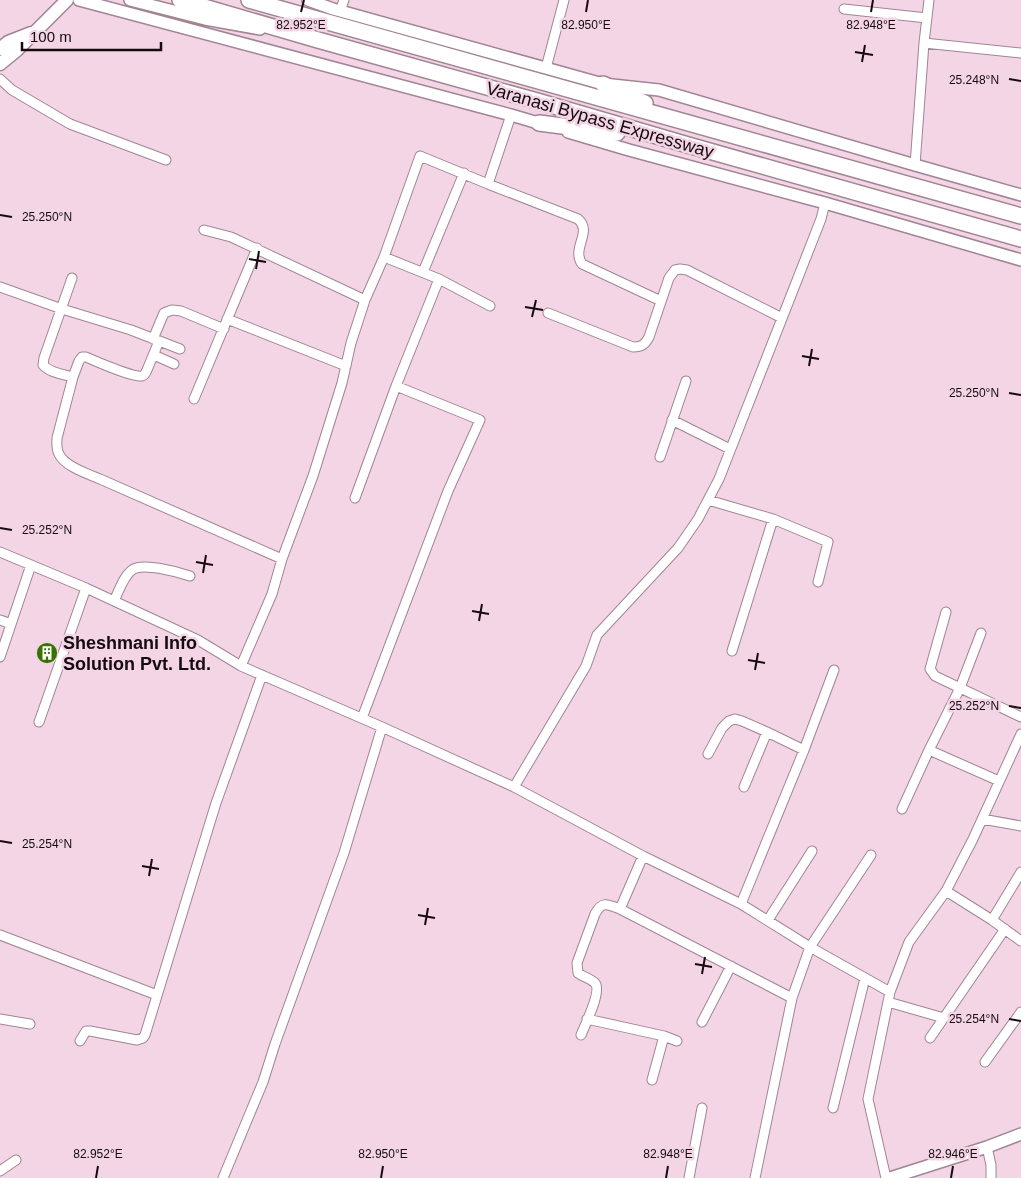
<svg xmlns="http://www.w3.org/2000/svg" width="1021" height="1178" font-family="Arial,sans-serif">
	<rect width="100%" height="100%" fill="#f3d5e5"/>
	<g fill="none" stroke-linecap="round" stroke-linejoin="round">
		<g stroke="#a18594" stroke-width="11">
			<path id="street" d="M 844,9 L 927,18
				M 340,11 L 344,0
				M 924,43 L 1021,53
				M 546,68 L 564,0
				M 0,79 L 12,90 L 70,124 L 166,160
				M 915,165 L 924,43 L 929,0
				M 488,184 L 578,219 C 593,232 571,248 582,264 L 661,301
				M 204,230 L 231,237 L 365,300 L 384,257
				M 423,272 L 464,173
				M 72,278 L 44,358 L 43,365 C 50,373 63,374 73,377
				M 0,287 L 62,309 L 131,330 L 180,349
				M 490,306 L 439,279 L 384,257 L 420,156 L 488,184 L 511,115
				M 548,313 L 633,347 C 641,347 645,345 649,337 L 669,278 L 675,270 L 680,269 L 687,270 L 782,318
				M 227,319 L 346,366
				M 153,339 L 164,313 L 172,310 L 181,311 L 224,329
				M 159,341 L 147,370 C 145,374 145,375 142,376 C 134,378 95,361 86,357 L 82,357 L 79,361 L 73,377 L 57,438 C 57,443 56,449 59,454 C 64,466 88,474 100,479 L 282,559
				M 154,355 L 174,364
				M 194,399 L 257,248
				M 672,420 L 730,449
				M 660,457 L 686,381
				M 355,498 L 396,386 L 439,279
				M 708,500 L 773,519 L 828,542 L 818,582
				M 0,552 L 86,588 L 198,640 L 241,666 L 382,727 L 514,787 L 643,856 L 620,909
				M 114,601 C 119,591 123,577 132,570 C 142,562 178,572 190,576
				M 946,612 L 930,669 L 935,676 L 1021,717
				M 0,620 L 11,624
				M 732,651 L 773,519
				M 0,657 L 31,565
				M 241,666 L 272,594 L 282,559 L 313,476 L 342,383 L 351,343 L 365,300
				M 834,670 L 804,750 L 741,904 L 810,947 L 890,992 L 868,1099 L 886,1178
				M 362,718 L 448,491 L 480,420 L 396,386
				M 39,722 L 86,588
				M 929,750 L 999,781
				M 708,754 L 722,728 L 729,721 L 735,719 L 742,721 L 767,732 L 804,750
				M 514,787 L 586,666 L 597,635 L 678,548 L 698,519 L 719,479 L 821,219 L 825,203
				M 744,787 L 767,732
				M 902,809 L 929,750 L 960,688 L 981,633
				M 982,819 L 1021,826
				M 643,856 L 741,904
				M 946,891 L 992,920 L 1021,941
				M 768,920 L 812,851
				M 992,920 L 1021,872
				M 0,935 L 157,995
				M 890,992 L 909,942 L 946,891 L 973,839 L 1021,734
				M 888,1002 L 944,1018
				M 0,1019 L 30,1024
				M 587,1019 L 664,1036 L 677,1041
				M 702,1022 L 731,966
				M 581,1035 C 585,1025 602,991 595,983 C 590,978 583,977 578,973 L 577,963 L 595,914 C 602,901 607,904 620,909 L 792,998
				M 930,1038 L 1005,929
				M 80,1041 L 86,1031 L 90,1031 L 137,1040 L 143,1038 L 145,1035 L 216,803 L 262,675
				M 985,1062 L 1021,1012
				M 652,1080 L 664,1036
				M 833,1108 L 865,978
				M 987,1147 L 991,1165 L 991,1178
				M 0,1171 L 16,1160
				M 223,1178 L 263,1082 L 275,1044 L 344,853 L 382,727
				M 689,1178 L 702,1108
				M 755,1178 L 792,998 L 810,947 L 871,855"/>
		</g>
		<g stroke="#a18594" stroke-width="14">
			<path id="secondary" d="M 79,0 L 511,115 L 545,125
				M 130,0 L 205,19 L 260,29
				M 308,0 L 333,9 L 603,84 L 659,90 L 915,165 L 1021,195
				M 568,132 L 629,150 L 825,203 L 1021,260
				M 890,1178 L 987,1147 L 1021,1134"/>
		</g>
		<g stroke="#a18594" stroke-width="15">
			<path id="primary" d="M 0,49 L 8,42 L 31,33
				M 0,64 L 17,50 L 67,0"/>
		</g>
		<g stroke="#a18594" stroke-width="18">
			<path id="highway" d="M 180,0 L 318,40 L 537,101 L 688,145 L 1021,239
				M 249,0 L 1021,216
				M 603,84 L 645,103
				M 539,123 L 617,133"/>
		</g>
		<use href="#street" stroke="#fff" stroke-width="9"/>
		<use href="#secondary" stroke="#fff" stroke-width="11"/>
		<use href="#primary" stroke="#fff" stroke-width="12"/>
		<use href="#highway" stroke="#fff" stroke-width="15"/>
	</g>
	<path fill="none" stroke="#150b10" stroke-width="2" d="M 301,12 L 304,0M 586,12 L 588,0M 871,12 L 873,0M 855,52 L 873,55M 862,62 L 865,45M 1009,79 L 1021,81M 0,215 L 12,217M 249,259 L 266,262M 256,269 L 259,251M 525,307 L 543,310M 532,317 L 536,300M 802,356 L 819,359M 809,366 L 812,349M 1009,393 L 1021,395M 0,528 L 12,530M 196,562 L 213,565M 203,573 L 206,555M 472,611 L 489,614M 479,621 L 482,604M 748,660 L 765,663M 755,670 L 758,653M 1009,706 L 1021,708M 0,841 L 12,843M 142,866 L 159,869M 149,876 L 152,859M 418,915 L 435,918M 425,925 L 428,908M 695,964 L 712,967M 702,974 L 705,957M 1009,1019 L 1021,1021M 96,1178 L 98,1166M 381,1178 L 383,1166M 666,1178 L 668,1166M 951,1178 L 953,1166"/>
	<defs>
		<g id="building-disc" transform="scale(1.125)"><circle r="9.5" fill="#387203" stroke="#f3d5e5"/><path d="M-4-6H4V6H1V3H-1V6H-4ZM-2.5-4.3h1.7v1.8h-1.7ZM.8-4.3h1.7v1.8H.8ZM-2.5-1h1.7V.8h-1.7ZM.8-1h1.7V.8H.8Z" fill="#fff"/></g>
	</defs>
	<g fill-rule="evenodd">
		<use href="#building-disc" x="47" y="653"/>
	</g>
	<g text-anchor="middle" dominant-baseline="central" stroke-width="5" stroke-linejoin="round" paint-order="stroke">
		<g font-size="18" fill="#150b10" stroke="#f3d5e5">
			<text transform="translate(600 120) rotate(16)">Varanasi Bypass Expressway</text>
		</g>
		<g font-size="18" font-weight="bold" fill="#150b10" stroke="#f3d5e5" text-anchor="start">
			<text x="63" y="643">Sheshmani Info<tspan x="63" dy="21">Solution Pvt. Ltd.</tspan></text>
		</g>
	</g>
	<g font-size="12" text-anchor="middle" fill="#150b10" stroke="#f3d5e5" stroke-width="5" stroke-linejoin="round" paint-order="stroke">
		<text x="301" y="29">82.952°E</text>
		<text x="586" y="29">82.950°E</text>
		<text x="871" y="29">82.948°E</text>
		<text x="974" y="84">25.248°N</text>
		<text x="47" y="221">25.250°N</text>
		<text x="974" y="397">25.250°N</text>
		<text x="47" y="534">25.252°N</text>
		<text x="974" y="710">25.252°N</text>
		<text x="47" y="848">25.254°N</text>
		<text x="974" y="1023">25.254°N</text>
		<text x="98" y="1158">82.952°E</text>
		<text x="383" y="1158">82.950°E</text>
		<text x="668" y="1158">82.948°E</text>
		<text x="953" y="1158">82.946°E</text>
	</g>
	<path d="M22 42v8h139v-8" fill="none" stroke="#150b10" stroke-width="2.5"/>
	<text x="30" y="42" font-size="15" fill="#150b10" stroke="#f3d5e5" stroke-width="4" paint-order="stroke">100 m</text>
</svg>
